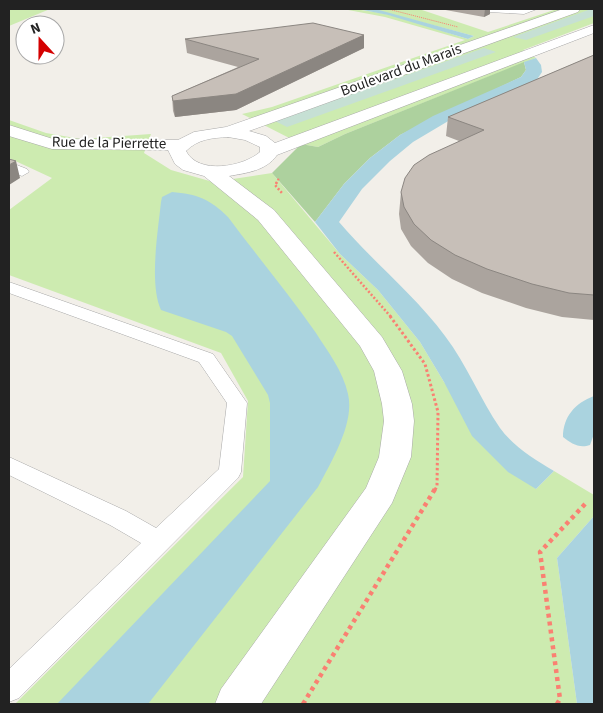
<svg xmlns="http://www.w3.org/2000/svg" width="603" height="713" font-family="'Source Sans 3',sans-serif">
	<rect width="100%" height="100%" fill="#f2efe9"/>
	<path fill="#cdebb0" d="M 9,9 L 50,9 L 9,26 Z
		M 343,9 C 385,9 428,27 468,39 L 474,36 L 372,9 L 419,9 L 488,32 L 557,9 L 594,9 L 594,23 L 523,50 L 536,58 L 345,134 L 318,147 L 301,144 L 242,114 L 272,107 L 465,40 L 385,17 Z
		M 9,120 L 46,133 L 81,139 L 151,134 L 144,153 L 171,170 L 213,182 L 272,173 L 340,254 L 378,290 L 420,342 L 444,382 L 536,489 L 554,471 L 594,495 L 594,516 L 557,558 L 577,704 L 15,704 L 243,477 L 248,401 L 221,353 L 9,275 L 9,210 L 52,178 L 9,158 Z"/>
	<path fill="#add19e" d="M 524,62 L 526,70 L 521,77 L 400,135 L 370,158 L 344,184 L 315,222 L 272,173 L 301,144 L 318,147 L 345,134 Z"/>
	<path fill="#c6e0d4" d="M 591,9 L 594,9 L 594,16 L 526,40 L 513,37 Z
		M 484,48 L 496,52 L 287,127 L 275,121 Z"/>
	<path fill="#aad3df" d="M 358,9 L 379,10 L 474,36 L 468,39 L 388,15 Z
		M 536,58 L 541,65 L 542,72 L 536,81 L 450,120 L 413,142 L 390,161 L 362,189 L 339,222 C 373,262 414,294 445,336 C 467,365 480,399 500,428 C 513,446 535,460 554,471 L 536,489 L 508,472 L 472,436 L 444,382 L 420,342 L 378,290 L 340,254 L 315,222 L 344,184 L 370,158 L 400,135 L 433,116 L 521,77 L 526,70 L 524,62 Z
		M 172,192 C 197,194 210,199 228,217 C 257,256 288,293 316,333 C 328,352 343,371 348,394 C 355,423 331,462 318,487 L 148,704 L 57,704 L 270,481 L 270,403 L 268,395 L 232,336 L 226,332 L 161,310 C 149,284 158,231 161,202 L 162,197 Z
		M 594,396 L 594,434 L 590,445 C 579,449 571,443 563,437 C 563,417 575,403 594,396 Z
		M 594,516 L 594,704 L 577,704 L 557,558 Z"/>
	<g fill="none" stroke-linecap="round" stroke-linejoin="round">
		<g stroke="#a9a9a9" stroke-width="1">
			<path id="service" d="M 486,9 L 537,9 L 524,14 L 490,12 Z
				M 9,162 L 27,169 L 29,172 L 22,176 L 9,171 Z
				M 9,282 L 213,354 L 247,403 L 241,472 L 238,478 L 19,698 L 9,702 L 9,669 L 141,543 L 110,525 L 9,475 L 9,457 L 126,511 L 156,528 L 219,469 L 227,403 L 199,362 L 9,293 Z"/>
		</g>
		<g stroke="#a9a9a9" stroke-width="1">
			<path id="minor" d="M 563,9 L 580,9 L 578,12 L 249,131 L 266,136 L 275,143 L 594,25 L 594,33 L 277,155 C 266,171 246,173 229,176 L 274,210 L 382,337 L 402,371 L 412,404 L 414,421 L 411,457 L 392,503 L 261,704 L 215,704 L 221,689 L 366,488 L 379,457 L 384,421 L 382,404 L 374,371 L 360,346 L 258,220 L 204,176 L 183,170 L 175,164 L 168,150 L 52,149 L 9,136 L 9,125 L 53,139 L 178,140 L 194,132 L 226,127 ZM 228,137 L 245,140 L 260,147 L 260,152 C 243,167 198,175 186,151 C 198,139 212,138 228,137 Z"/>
		</g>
		<path stroke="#fa8072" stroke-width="1" stroke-dasharray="1 1" stroke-linecap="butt" d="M 388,9 L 458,27"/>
		<path stroke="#fa8072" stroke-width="2" stroke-dasharray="2 2" stroke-linecap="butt" d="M 276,184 L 279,178"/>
		<path stroke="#fa8072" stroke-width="2.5" stroke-dasharray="2 2" stroke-linecap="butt" d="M 277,182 L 275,185 L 282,193
			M 334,252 L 391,317"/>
		<path stroke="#fa8072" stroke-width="3" stroke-dasharray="2.5 2.5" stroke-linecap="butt" d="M 390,316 L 425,364 L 438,412 L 437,486 L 435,490"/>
		<path stroke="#fa8072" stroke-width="4.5" stroke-dasharray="4 4" stroke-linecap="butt" d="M 303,704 L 435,489
			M 557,704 L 560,699 L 540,552 L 586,503"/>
		<use href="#service" fill="#fff" fill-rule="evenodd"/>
		<use href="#minor" fill="#fff" fill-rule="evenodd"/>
	</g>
	<path fill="#aba49e" d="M 440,9 L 490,9 L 490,14 L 484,17 Z
		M 364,35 L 364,48 L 236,110 L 175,117 L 173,111 L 172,96 L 238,67 L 187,53 L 185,39 Z
		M 594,55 L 594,320 L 562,317 L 526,308 L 482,293 L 452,279 L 428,263 L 411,246 L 401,229 L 399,214 L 401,192 L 459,141 L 446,136 L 448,117 Z"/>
	<path fill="#8b8681" d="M 485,9 L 490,9 L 490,14 L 484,17 Z
		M 364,35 L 364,48 L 236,110 L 175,117 L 173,101 Z
		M 16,161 L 20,178 L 9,185 L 9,165 Z"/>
	<path fill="#c7bfb8" stroke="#8b8681" d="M 313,23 L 364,35 L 236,94 L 173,101 L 172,96 L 259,59 L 185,39 Z
		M 594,55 L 594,295 L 569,293 L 532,284 L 487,269 L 455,255 L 431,240 L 414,224 L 404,207 L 401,192 L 405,178 L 414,165 L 429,155 L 484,130 L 448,117 Z
		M 9,159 L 16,161 L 9,165 Z"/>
	<g text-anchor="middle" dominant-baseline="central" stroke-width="4" stroke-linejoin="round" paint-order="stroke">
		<g font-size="15" fill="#222" stroke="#fff">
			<text transform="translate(401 70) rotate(-20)">Boulevard du Marais</text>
			<text transform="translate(109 143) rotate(1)">Rue de la Pierrette</text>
		</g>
	</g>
	<rect width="603" height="713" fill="none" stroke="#222222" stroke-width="20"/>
	<g transform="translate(40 40) rotate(339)"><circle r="24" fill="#ffffff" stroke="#a7a7a7"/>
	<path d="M0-4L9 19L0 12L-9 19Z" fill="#d40000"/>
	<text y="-8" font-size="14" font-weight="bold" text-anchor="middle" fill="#222222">N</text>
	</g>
</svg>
